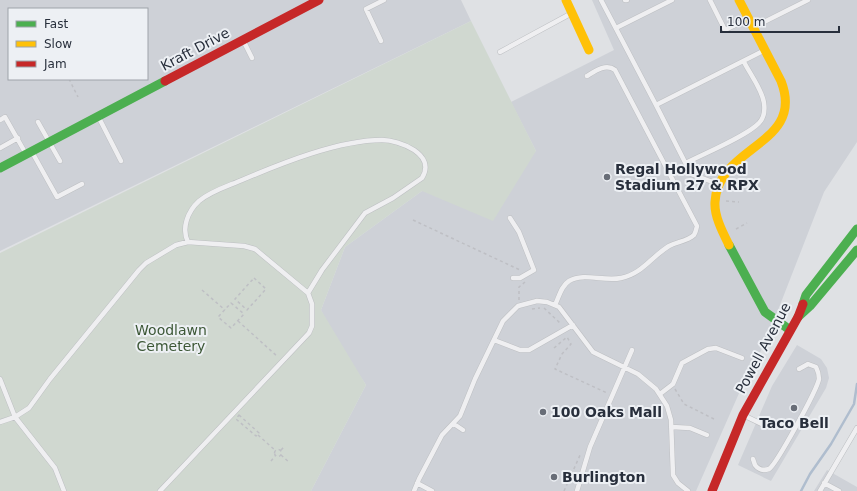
<svg xmlns="http://www.w3.org/2000/svg" width="857" height="491" font-family="'DejaVu Sans',sans-serif">
	<rect width="100%" height="100%" fill="#dfe1e4"/>
	<path fill="#ced1d7" fill-rule="evenodd" d="M 0,0 L 461,0 L 471,21 L 0,251 ZM 9,9 L 147,9 L 147,79 L 9,79 Z
		M 592,0 L 857,0 L 857,142 L 824,192 L 766,341 L 740,391 L 696,491 L 311,491 L 366,385 L 331,332 L 321,310 L 345,247 L 422,191 L 536,151 L 511,102 L 614,50 Z
		M 797,345 L 821,359 L 827,368 L 829,378 L 826,388 L 771,481 L 738,465 L 772,386 Z
		M 827,470 L 857,487 L 857,491 L 814,491 Z"/>
	<path fill="#d0d8d0" d="M 471,21 L 536,151 L 493,221 L 422,191 L 345,247 L 321,310 L 366,385 L 311,491 L 0,491 L 0,253 Z"/>
	<g fill="none" stroke-linecap="round" stroke-linejoin="round">
		<path stroke="#afbdce" stroke-width="2.5" d="M 801,491 L 810,474 L 831,444 L 854,404 L 857,384"/>
		<g stroke="#bdbfc2" stroke-width="5.5">
			<path id="lane" d="M 601,0 L 656,105
				M 625,0 L 627,0
				M 710,0 L 725,30 L 749,18
				M 754,27 L 808,0
				M 616,28 L 672,0
				M 381,41 L 366,9 L 384,0
				M 244,42 L 252,58
				M 500,52 L 572,13
				M 98,116 L 121,161
				M 0,120 L 5,117 L 26,154
				M 38,122 L 60,161
				M 0,148 L 18,138
				M 32,152 L 57,197 L 82,184
				M 686,163 C 703,154 747,136 759,123 C 764,118 765,110 764,103 C 762,89 750,74 744,62
				M 718,184 L 691,174 L 656,105 L 765,50
				M 510,218 L 519,232 L 534,270 L 520,278 L 513,278
				M 188,242 C 181,228 188,211 199,201 C 211,191 228,186 242,180 C 282,163 339,140 382,140 C 399,140 437,154 422,178 L 393,198 L 365,213 L 322,270 L 308,293
				M 555,305 C 559,297 561,286 569,281 C 584,272 604,282 621,278 C 642,274 651,257 669,246 C 676,242 688,241 694,235 C 696,232 696,230 697,226 L 615,70 C 606,63 595,71 587,76
				M 494,340 L 520,350 L 529,350 L 573,325
				M 0,379 L 15,417 L 55,468 L 64,491
				M 660,394 L 673,384 L 682,363 L 708,349 L 716,348 L 742,358
				M 743,415 L 768,427
				M 0,422 L 15,417 L 29,408 L 50,379 L 139,270 L 146,263 L 176,245 L 188,242 L 244,246 L 255,249 L 308,293 L 312,304 L 312,326 L 309,333 L 160,491
				M 454,424 L 463,430
				M 672,427 L 690,428 L 707,435
				M 753,459 L 755,465 C 758,469 763,471 769,469 C 776,465 817,390 819,379 C 819,375 818,371 816,367 L 808,364 L 799,369
				M 417,483 L 432,491
				M 824,483 L 839,491
				M 414,491 L 419,479 L 442,435 L 460,416 L 475,379 L 503,321 L 518,306 L 537,301 L 547,302 L 559,307 L 593,352 L 638,374 L 656,389 L 667,406 L 671,420 L 673,475 L 678,483 L 688,491
				M 577,491 L 590,447 L 632,350
				M 820,491 L 857,428"/>
		</g>
		<path stroke="#bebfc4" stroke-width="1.5" stroke-dasharray="3 3" stroke-linecap="butt" d="M 69,79 L 78,97
			M 726,201 L 739,202
			M 413,220 L 520,270
			M 736,229 L 747,223
			M 254,278 L 266,289 L 247,310 L 235,299 Z
			M 202,290 L 225,310
			M 519,300 L 519,287 L 525,282
			M 231,303 L 244,314 L 231,328 L 218,317 Z
			M 544,308 L 560,323
			M 532,309 L 540,308
			M 238,321 L 278,357
			M 554,348 L 567,337 L 571,344 L 562,354 L 555,369 L 607,393
			M 675,389 L 684,404 L 714,419
			M 239,415 L 259,433 L 256,436 L 236,419 Z
			M 258,435 L 276,451
			M274.5 453a3.5 3.5 0 1 1 7 0a3.5 3.5 0 1 1-7 0Z
			M 281,450 L 285,446
			M 281,455 L 290,463
			M 271,461 L 276,455
			M 564,491 L 581,453"/>
		<use href="#lane" stroke="#efeff1" stroke-width="4.5"/>
		<path stroke="#4caf50" stroke-width="9" d="M 0,168 L 165,81
			M 729,245 L 765,312 L 790,330
			M 803,304 L 806,295 L 857,229
			M 798,317 L 810,306 L 857,250"/>
		<path stroke="#ffc107" stroke-width="9" d="M 566,0 L 589,50
			M 729,245 C 723,233 714,216 715,202 C 718,145 806,145 781,81 L 739,0"/>
		<path stroke="#c62828" stroke-width="9" d="M 165,81 L 319,0
			M 712,491 L 743,415 L 798,317 L 803,304"/>
	</g>
	<g fill="#686d77" stroke="#edf0f4" stroke-width="1.5">
		<circle cx="607" cy="177" r="4"/>
		<circle cx="794" cy="408" r="4"/>
		<circle cx="543" cy="412" r="4"/>
		<circle cx="554" cy="477" r="4"/>
	</g>
	<g text-anchor="middle" dominant-baseline="central" stroke-width="4" stroke-linejoin="round" paint-order="stroke">
		<g font-size="14" fill="#282f3c" stroke="#edf0f4">
			<text transform="translate(195 49) rotate(-28)">Kraft Drive</text>
			<text transform="translate(763 348) rotate(-62)">Powell Avenue</text>
		</g>
		<g font-size="14" font-weight="bold" fill="#282f3c" stroke="#edf0f4" text-anchor="start">
			<text x="615" y="169">Regal Hollywood<tspan x="615" dy="16">Stadium 27 &amp; RPX</tspan></text>
			<text x="551" y="412">100 Oaks Mall</text>
			<text x="794" y="423" text-anchor="middle">Taco Bell</text>
			<text x="562" y="477">Burlington</text>
		</g>
		<g font-size="14" fill="#3c5736" stroke="#edf0f4">
			<text x="171" y="330">Woodlawn<tspan x="171" dy="16">Cemetery</tspan></text>
		</g>
	</g>
	<rect x="8" y="8" width="140" height="72" fill="#edf0f4" stroke="#9ea3aa"/>
	<rect x="16" y="21" width="20" height="6" fill="#4caf50" stroke="#9ea3aa"/>
	<text x="44" y="28" font-size="12" fill="#282f3c">Fast</text>
	<rect x="16" y="41" width="20" height="6" fill="#ffc107" stroke="#9ea3aa"/>
	<text x="44" y="48" font-size="12" fill="#282f3c">Slow</text>
	<rect x="16" y="61" width="20" height="6" fill="#c62828" stroke="#9ea3aa"/>
	<text x="44" y="68" font-size="12" fill="#282f3c">Jam</text>
	<path d="M721 26v6h118v-6" fill="none" stroke="#282f3c" stroke-width="2"/>
	<text x="727" y="26" font-size="12" fill="#282f3c" stroke="#edf0f4" stroke-width="3" paint-order="stroke">100 m</text>
</svg>
